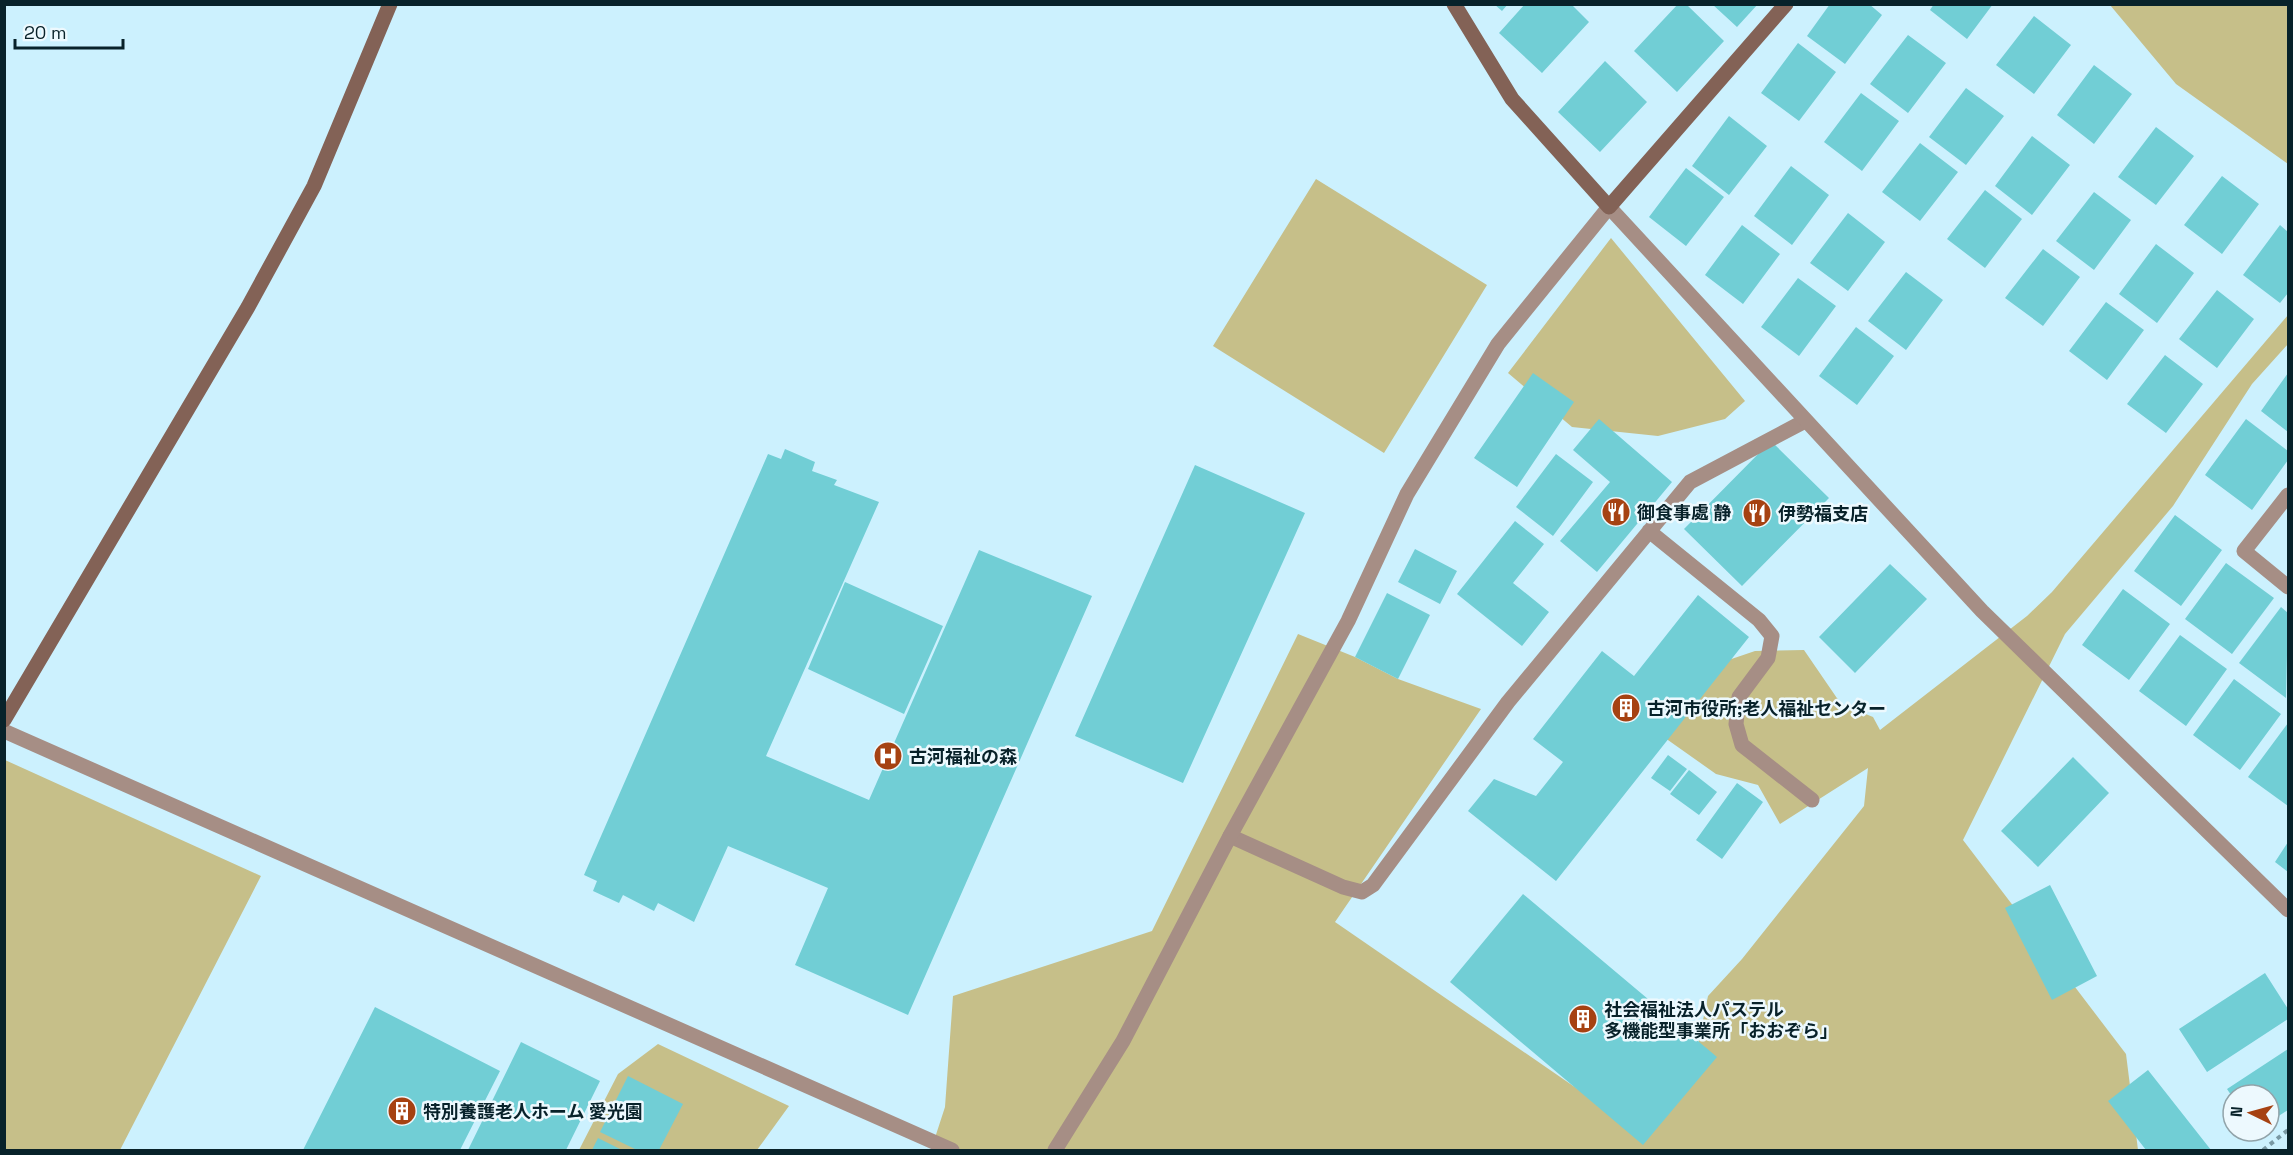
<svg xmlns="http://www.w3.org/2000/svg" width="2293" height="1155" font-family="'Space Grotesk','Noto Sans JP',sans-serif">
	<rect width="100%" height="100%" fill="#ccf1fe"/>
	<path fill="#c6bf89" d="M 2110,5 L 2288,5 L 2288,164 L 2176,84 Z
		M 1316,179 L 1487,285 L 1384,453 L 1213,346 Z
		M 1611,238 L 1745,401 L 1725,419 L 1658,436 L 1572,427 L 1508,373 Z
		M 2288,315 L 2288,344 L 2252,384 L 2173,506 L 2065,634 L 1963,840 L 2126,1054 L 2138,1150 L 931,1150 L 945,1107 L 953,996 L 1152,931 L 1298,634 L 1355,657 L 1398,679 L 1481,709 L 1335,922 L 1595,1101 L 1691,1078 L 1708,996 L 1742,959 L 1864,806 L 1868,768 L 1780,824 L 1758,785 L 1716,774 L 1634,716 L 1708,667 L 1755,651 L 1804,650 L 1841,704 L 1873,717 L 1880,730 L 2027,616 L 2052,592 Z
		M 5,760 L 261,876 L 120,1150 L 5,1150 Z
		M 658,1044 L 789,1106 L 757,1150 L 579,1150 L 618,1074 Z"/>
	<path fill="#71ced5" d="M 1494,4 L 1508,4 L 1502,11 Z
		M 1525,4 L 1571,4 L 1589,22 L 1542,73 L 1499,33 Z
		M 1678,4 L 1686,4 L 1724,41 L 1677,92 L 1634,51 Z
		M 1712,4 L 1758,4 L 1737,27 Z
		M 1830,4 L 1869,4 L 1882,15 L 1845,64 L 1807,36 Z
		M 1934,4 L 1993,4 L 1967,39 L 1930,10 Z
		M 2034,16 L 2071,45 L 2034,94 L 1996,65 Z
		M 1908,35 L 1946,63 L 1908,113 L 1870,84 Z
		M 1798,43 L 1836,72 L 1799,121 L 1761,93 Z
		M 1605,61 L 1647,102 L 1600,152 L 1558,112 Z
		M 2094,65 L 2132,94 L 2094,144 L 2057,115 Z
		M 1966,88 L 2004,116 L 1966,165 L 1929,137 Z
		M 1861,93 L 1899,121 L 1862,171 L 1824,142 Z
		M 1729,116 L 1767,146 L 1729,195 L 1692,166 Z
		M 2156,127 L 2194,156 L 2156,205 L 2118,177 Z
		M 2032,136 L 2070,165 L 2032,215 L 1995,186 Z
		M 1920,143 L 1958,172 L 1920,221 L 1882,192 Z
		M 1791,166 L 1829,195 L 1792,245 L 1754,216 Z
		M 1686,168 L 1724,197 L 1686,246 L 1649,217 Z
		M 2222,176 L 2259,204 L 2222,254 L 2184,225 Z
		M 1985,190 L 2022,219 L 1985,268 L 1947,239 Z
		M 2094,192 L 2131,220 L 2094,270 L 2056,241 Z
		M 1848,213 L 1885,242 L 1848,291 L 1810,263 Z
		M 1742,225 L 1780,254 L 1743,304 L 1705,275 Z
		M 2280,225 L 2288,232 L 2288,293 L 2280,303 L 2243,275 Z
		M 2156,244 L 2194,273 L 2157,323 L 2119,294 Z
		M 2043,249 L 2080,277 L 2043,326 L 2005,298 Z
		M 1906,272 L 1943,300 L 1906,350 L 1868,321 Z
		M 1798,278 L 1836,306 L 1799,356 L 1761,327 Z
		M 2217,290 L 2254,319 L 2217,368 L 2179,339 Z
		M 2106,302 L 2144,330 L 2107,380 L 2069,351 Z
		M 1856,327 L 1894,356 L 1857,405 L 1819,376 Z
		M 2165,355 L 2203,384 L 2166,433 L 2127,404 Z
		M 1533,373 L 1574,402 L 1517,487 L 1474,458 Z
		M 2288,373 L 2288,432 L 2261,411 Z
		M 1599,419 L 1672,482 L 1597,572 L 1560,541 L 1610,482 L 1573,450 Z
		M 2246,419 L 2288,451 L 2288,460 L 2252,510 L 2205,475 Z
		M 1771,441 L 1829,498 L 1742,586 L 1684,529 Z
		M 785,449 L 815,462 L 812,471 L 837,480 L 834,485 L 879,502 L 766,756 L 869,800 L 979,550 L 1092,596 L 908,1015 L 795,965 L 828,888 L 728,846 L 694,922 L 658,903 L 654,911 L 623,895 L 619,903 L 593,891 L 597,881 L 584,875 L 768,454 L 781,459 Z
		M 1556,454 L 1593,482 L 1553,536 L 1516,507 Z
		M 1195,465 L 1305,513 L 1183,783 L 1075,736 Z
		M 2175,515 L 2222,550 L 2181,606 L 2134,571 Z
		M 1515,521 L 1544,544 L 1513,583 L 1549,612 L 1522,646 L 1457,594 Z
		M 1415,549 L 1457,571 L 1440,604 L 1398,582 Z
		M 2226,563 L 2274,598 L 2232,654 L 2185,619 Z
		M 1890,564 L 1927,599 L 1855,673 L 1819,637 Z
		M 845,582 L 943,626 L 904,714 L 808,669 Z
		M 2123,589 L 2170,624 L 2129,680 L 2082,645 Z
		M 1387,593 L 1430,615 L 1398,679 L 1355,657 Z
		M 1698,595 L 1749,637 L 1556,881 L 1468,811 L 1494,779 L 1536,796 L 1563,762 L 1533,739 L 1602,651 L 1634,676 Z
		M 2281,607 L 2288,613 L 2286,698 L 2239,663 Z
		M 2180,635 L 2227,669 L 2186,726 L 2139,691 Z
		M 2234,679 L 2281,714 L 2240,770 L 2193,735 Z
		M 2288,723 L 2288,806 L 2248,777 Z
		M 1668,755 L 1687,769 L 1670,791 L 1651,778 Z
		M 2073,757 L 2109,793 L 2038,867 L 2001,831 Z
		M 1689,770 L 1717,792 L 1699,815 L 1670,794 Z
		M 1737,783 L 1763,802 L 1722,859 L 1696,840 Z
		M 2288,842 L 2288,872 L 2275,862 Z
		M 2050,885 L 2097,976 L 2052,1000 L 2005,908 Z
		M 1523,894 L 1717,1057 L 1643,1145 L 1450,982 Z
		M 2265,973 L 2288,1009 L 2288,1019 L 2207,1072 L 2179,1029 Z
		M 375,1007 L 500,1071 L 460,1150 L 303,1150 Z
		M 521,1042 L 600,1081 L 566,1150 L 468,1150 Z
		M 2288,1049 L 2288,1110 L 2269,1122 L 2269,1095 L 2233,1095 L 2233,1098 L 2227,1089 Z
		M 2148,1070 L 2211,1150 L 2146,1150 L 2108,1101 Z
		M 628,1076 L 683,1104 L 659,1150 L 637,1150 L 600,1132 Z
		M 598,1138 L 622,1150 L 592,1150 Z"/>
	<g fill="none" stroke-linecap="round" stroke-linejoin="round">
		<path stroke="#7999a4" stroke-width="4" stroke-dasharray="4.5 4.5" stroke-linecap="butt" d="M 2263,1150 L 2288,1130"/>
		<path stroke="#a68e85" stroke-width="15" d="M 1649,531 L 1759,620 L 1772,636 L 1768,658 L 1739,697 L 1736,724 L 1742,745 L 1812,800
			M 1230,836 L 1343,887 L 1362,892 L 1373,885 L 1508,702 L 1690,482 L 1805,421"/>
		<path stroke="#a68e85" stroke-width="15" d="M 2288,495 L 2244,551 L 2288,587
			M 4,731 L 952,1150
			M 1055,1150 L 1123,1041 L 1230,836 L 1348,621 L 1407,494 L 1498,344 L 1609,207 L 1982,611 L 2288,910"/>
		<path stroke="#836256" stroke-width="15" d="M 1454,4 L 1512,99 L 1609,207 L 1786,4
			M 4,720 L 248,307 L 314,186 L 390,4"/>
	</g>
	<defs>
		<g id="restaurant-disc" transform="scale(1.5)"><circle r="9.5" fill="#a64212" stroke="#edf9fe"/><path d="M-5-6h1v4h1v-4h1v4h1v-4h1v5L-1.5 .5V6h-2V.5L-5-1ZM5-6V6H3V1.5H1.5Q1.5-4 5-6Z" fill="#fff"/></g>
		<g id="building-disc" transform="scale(1.5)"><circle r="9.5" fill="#a64212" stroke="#edf9fe"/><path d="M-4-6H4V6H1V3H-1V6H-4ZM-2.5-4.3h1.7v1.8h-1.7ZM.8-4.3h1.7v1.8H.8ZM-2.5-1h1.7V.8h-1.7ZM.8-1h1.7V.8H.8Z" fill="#fff"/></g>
		<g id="hospital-disc" transform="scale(1.5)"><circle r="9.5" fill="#a64212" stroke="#edf9fe"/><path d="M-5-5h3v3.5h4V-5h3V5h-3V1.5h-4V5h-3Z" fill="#fff"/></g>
	</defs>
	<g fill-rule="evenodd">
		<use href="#restaurant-disc" x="1616" y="512"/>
		<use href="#restaurant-disc" x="1757" y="513"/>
		<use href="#building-disc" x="1626" y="708"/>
		<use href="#hospital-disc" x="888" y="756"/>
		<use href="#building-disc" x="1583" y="1019"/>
		<use href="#building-disc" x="402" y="1111"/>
	</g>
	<g text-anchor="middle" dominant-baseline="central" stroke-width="5" stroke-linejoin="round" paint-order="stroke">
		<g font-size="18" font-weight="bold" fill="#08222a" stroke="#edf9fe" text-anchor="start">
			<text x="1637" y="512">御食事處 静</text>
			<text x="1778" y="513">伊勢福支店</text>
			<text x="1647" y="708">古河市役所;老人福祉センター</text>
			<text x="909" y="756">古河福祉の森</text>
			<text x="1604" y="1009">社会福祉法人パステル<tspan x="1604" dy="21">多機能型事業所「おおぞら」</tspan></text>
			<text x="423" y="1111">特別養護老人ホーム 愛光園</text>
		</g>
	</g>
	<rect width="2293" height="1155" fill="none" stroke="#08222a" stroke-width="12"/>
	<g transform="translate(2251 1113) rotate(275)"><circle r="28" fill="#edf9fe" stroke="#91a3a9" stroke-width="1.5"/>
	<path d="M0-4.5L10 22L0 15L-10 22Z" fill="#a64212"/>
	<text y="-9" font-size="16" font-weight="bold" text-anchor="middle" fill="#08222a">N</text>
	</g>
	<path d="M15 39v9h108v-9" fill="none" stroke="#08222a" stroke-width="3"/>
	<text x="24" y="39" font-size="18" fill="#08222a" stroke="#edf9fe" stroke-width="4.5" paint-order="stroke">20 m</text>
</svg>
